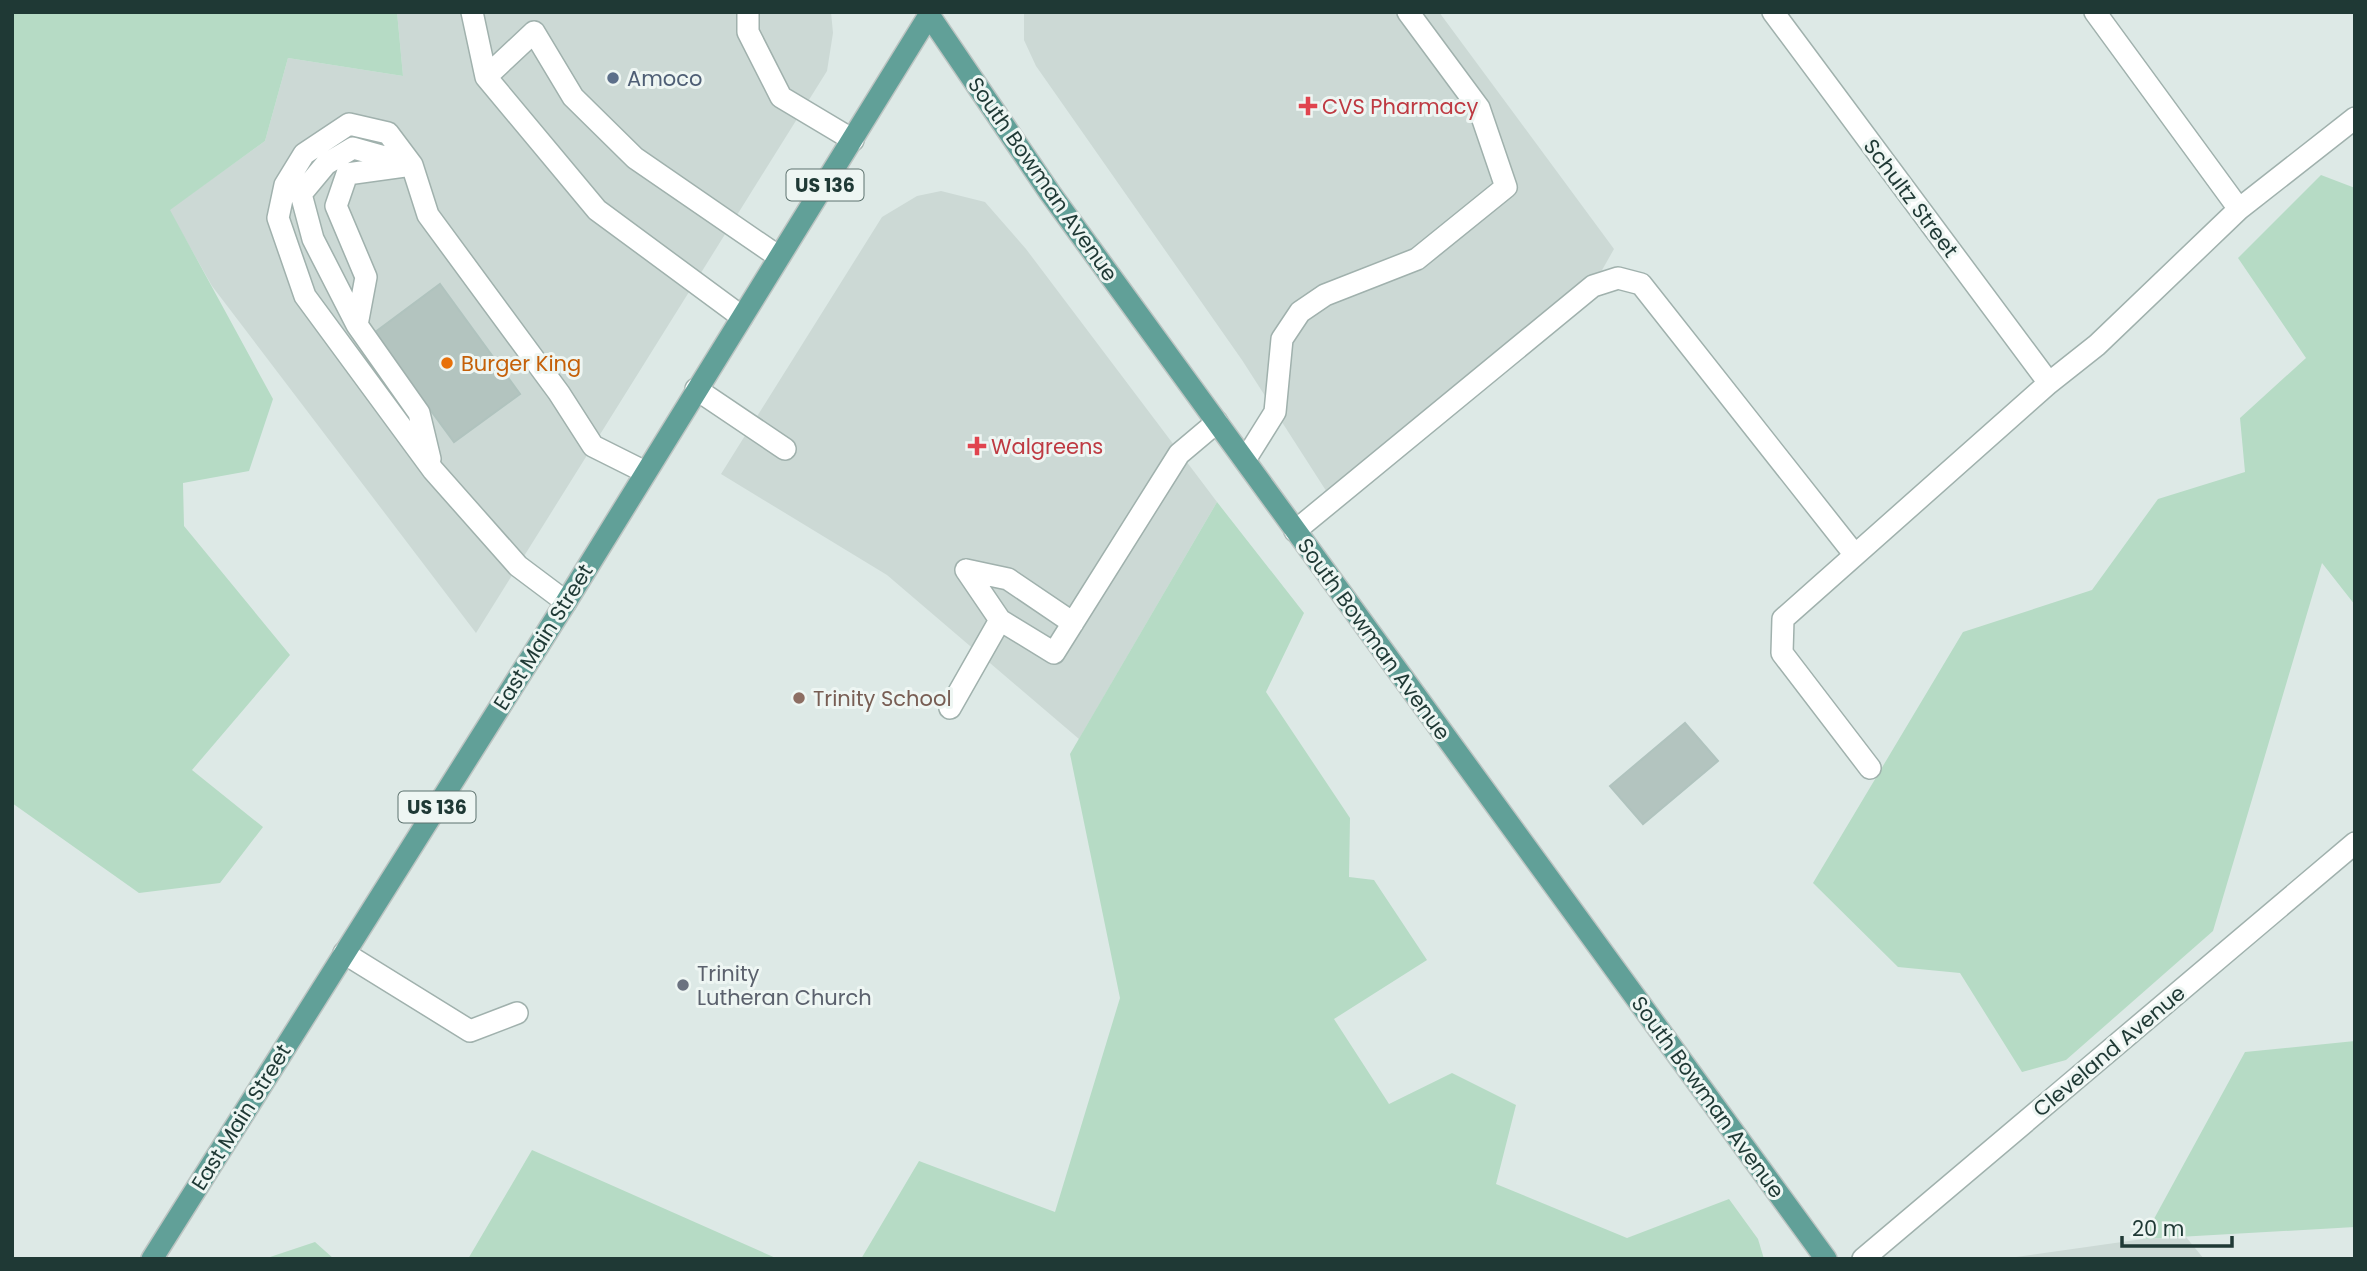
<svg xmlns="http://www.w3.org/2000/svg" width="2367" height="1271" font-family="Poppins,sans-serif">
	<rect width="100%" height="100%" fill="#dde9e6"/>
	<path fill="#ccd9d5" d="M 397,12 L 831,12 L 833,33 L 827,71 L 476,633 L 212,286 L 169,210 L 265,141 L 288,58 L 403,76 Z
		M 1024,12 L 1439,12 L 1614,249 L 1593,286 L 1332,500 L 1242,360 L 1036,66 L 1024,40 Z
		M 941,191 L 985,202 L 1026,249 L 1217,502 L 1079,739 L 887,575 L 721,474 L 882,217 L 917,196 Z
		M 2186,1237 L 2204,1259 L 2002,1259 L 2143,1239 Z"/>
	<path fill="#b6dbc5" d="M 12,12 L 397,12 L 403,76 L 288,58 L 265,141 L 170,210 L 273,399 L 249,471 L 183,483 L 184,526 L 290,655 L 192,770 L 263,827 L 220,883 L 139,893 L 12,803 Z
		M 2321,175 L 2355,188 L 2355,605 L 2322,563 L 2213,931 L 2066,1060 L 2022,1072 L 1960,973 L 1898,967 L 1813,883 L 1963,632 L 2092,590 L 2158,499 L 2245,472 L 2240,418 L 2306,358 L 2238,258 Z
		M 1217,502 L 1304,613 L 1266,692 L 1350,818 L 1349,877 L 1374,880 L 1427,960 L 1334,1019 L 1389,1104 L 1452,1073 L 1516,1105 L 1496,1184 L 1627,1238 L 1729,1199 L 1758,1239 L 1764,1259 L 861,1259 L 919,1161 L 1055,1212 L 1120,998 L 1070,754 Z
		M 2355,1041 L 2355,1227 L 2143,1239 L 2245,1052 Z
		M 532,1150 L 778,1259 L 468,1259 Z
		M 315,1242 L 334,1259 L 264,1259 Z"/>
	<path fill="#b3c4bf" stroke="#b0c3be" stroke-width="2" d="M 440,284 L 520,394 L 454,442 L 374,333 Z
		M 1685,723 L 1718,761 L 1643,824 L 1610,786 Z"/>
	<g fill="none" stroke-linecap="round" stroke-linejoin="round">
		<g stroke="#a0b1ad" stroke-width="24">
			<path id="minor" d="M 472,12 L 486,77 L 597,210 L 742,317
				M 748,12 L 748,32 L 781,97 L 853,140
				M 1773,12 L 2049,383
				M 2095,12 L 2239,209
				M 486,77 L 534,32 L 573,97 L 635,158 L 779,257
				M 412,165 L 347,174 L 336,206 L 366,277 L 357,325 L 419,413 L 430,459
				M 357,325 L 313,239 L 301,194 L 326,164 L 353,148 L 403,162
				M 696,389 L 785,449
				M 1245,460 L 1275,412 L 1282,339 L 1300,312 L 1325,295 L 1417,259 L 1506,187 L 1479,108 L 1408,12
				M 1295,531 L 1593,286 L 1618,278 L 1641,284 L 1855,555
				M 966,570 L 1000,620 L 1054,653 L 1179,454 L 1217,422
				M 966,570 L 1008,579 L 1073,623
				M 566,602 L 518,566 L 433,470 L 305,296 L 278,218 L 285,185 L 304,154 L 349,124 L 388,133 L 412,165 L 428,215 L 559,393 L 593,446 L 645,472
				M 950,708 L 1000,620
				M 1870,768 L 1782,653 L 1783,619 L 2049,383 L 2097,345 L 2239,209 L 2355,118
				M 344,953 L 470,1031 L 517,1013
				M 1863,1259 L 2355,843"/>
		</g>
		<g stroke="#bcc4c2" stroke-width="24">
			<path id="major" d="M 929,15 L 1050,193 L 1826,1259
				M 152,1259 L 566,602 L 931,12"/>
		</g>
		<use href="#minor" stroke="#fff" stroke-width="21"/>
		<use href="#major" stroke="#61a098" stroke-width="21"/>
	</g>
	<circle fill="#5c6f8a" stroke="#eef6f3" stroke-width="2.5" cx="613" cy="78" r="7"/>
	<g fill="#e0444e" stroke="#eef6f3" stroke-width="2.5">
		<path d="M1304.5 95.5h7v7h7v7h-7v7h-7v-7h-7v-7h7z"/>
		<path d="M973.5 435.5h7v7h7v7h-7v7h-7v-7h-7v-7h7z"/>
	</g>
	<circle fill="#e8710a" stroke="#eef6f3" stroke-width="2.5" cx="447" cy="363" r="7"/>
	<circle fill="#8d6e63" stroke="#eef6f3" stroke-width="2.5" cx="799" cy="698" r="7"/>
	<circle fill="#6b7280" stroke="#eef6f3" stroke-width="2.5" cx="683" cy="985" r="7"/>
	<g text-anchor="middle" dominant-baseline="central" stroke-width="6" stroke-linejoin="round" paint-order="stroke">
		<g fill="#eef6f3" stroke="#5d726e" stroke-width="2">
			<rect x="786.5" y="169.5" width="77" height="31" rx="5"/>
			<rect x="398.5" y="791.5" width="77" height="31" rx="5"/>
		</g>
		<g font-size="19" font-weight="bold" fill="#1f3935">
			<text x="825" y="185">US 136</text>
			<text x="437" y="807">US 136</text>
		</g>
		<g font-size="21" fill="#4e5e75" stroke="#eef6f3" text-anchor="start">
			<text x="627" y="78">Amoco</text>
		</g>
		<g font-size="21" fill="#be3a42" stroke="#eef6f3" text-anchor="start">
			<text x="1322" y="106">CVS Pharmacy</text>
			<text x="991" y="446">Walgreens</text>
		</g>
		<g font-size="21" fill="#1f3935" stroke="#eef6f3">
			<text transform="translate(1043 179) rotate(55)">South Bowman Avenue</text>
			<text transform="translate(1911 198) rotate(53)">Schultz Street</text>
			<text transform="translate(543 637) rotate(-58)">East Main Street</text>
			<text transform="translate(1374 639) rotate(54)">South Bowman Avenue</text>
			<text transform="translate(2109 1051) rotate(-40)">Cleveland Avenue</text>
			<text transform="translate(1708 1097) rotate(54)">South Bowman Avenue</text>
			<text transform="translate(241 1117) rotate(-58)">East Main Street</text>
		</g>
		<g font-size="21" fill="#c56008" stroke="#eef6f3" text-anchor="start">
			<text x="461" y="363">Burger King</text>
		</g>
		<g font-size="21" fill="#785e54" stroke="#eef6f3" text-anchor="start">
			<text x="813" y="698">Trinity School</text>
		</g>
		<g font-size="21" fill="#5b616d" stroke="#eef6f3" text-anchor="start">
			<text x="697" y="973">Trinity<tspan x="697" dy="24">Lutheran Church</tspan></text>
		</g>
	</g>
	<rect width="2367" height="1271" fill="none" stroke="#1f3935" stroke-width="28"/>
	<path d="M2122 1236v10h110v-10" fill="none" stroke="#1f3935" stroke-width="3.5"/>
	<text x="2132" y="1236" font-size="21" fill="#1f3935" stroke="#eef6f3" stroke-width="5" paint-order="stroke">20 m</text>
</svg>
